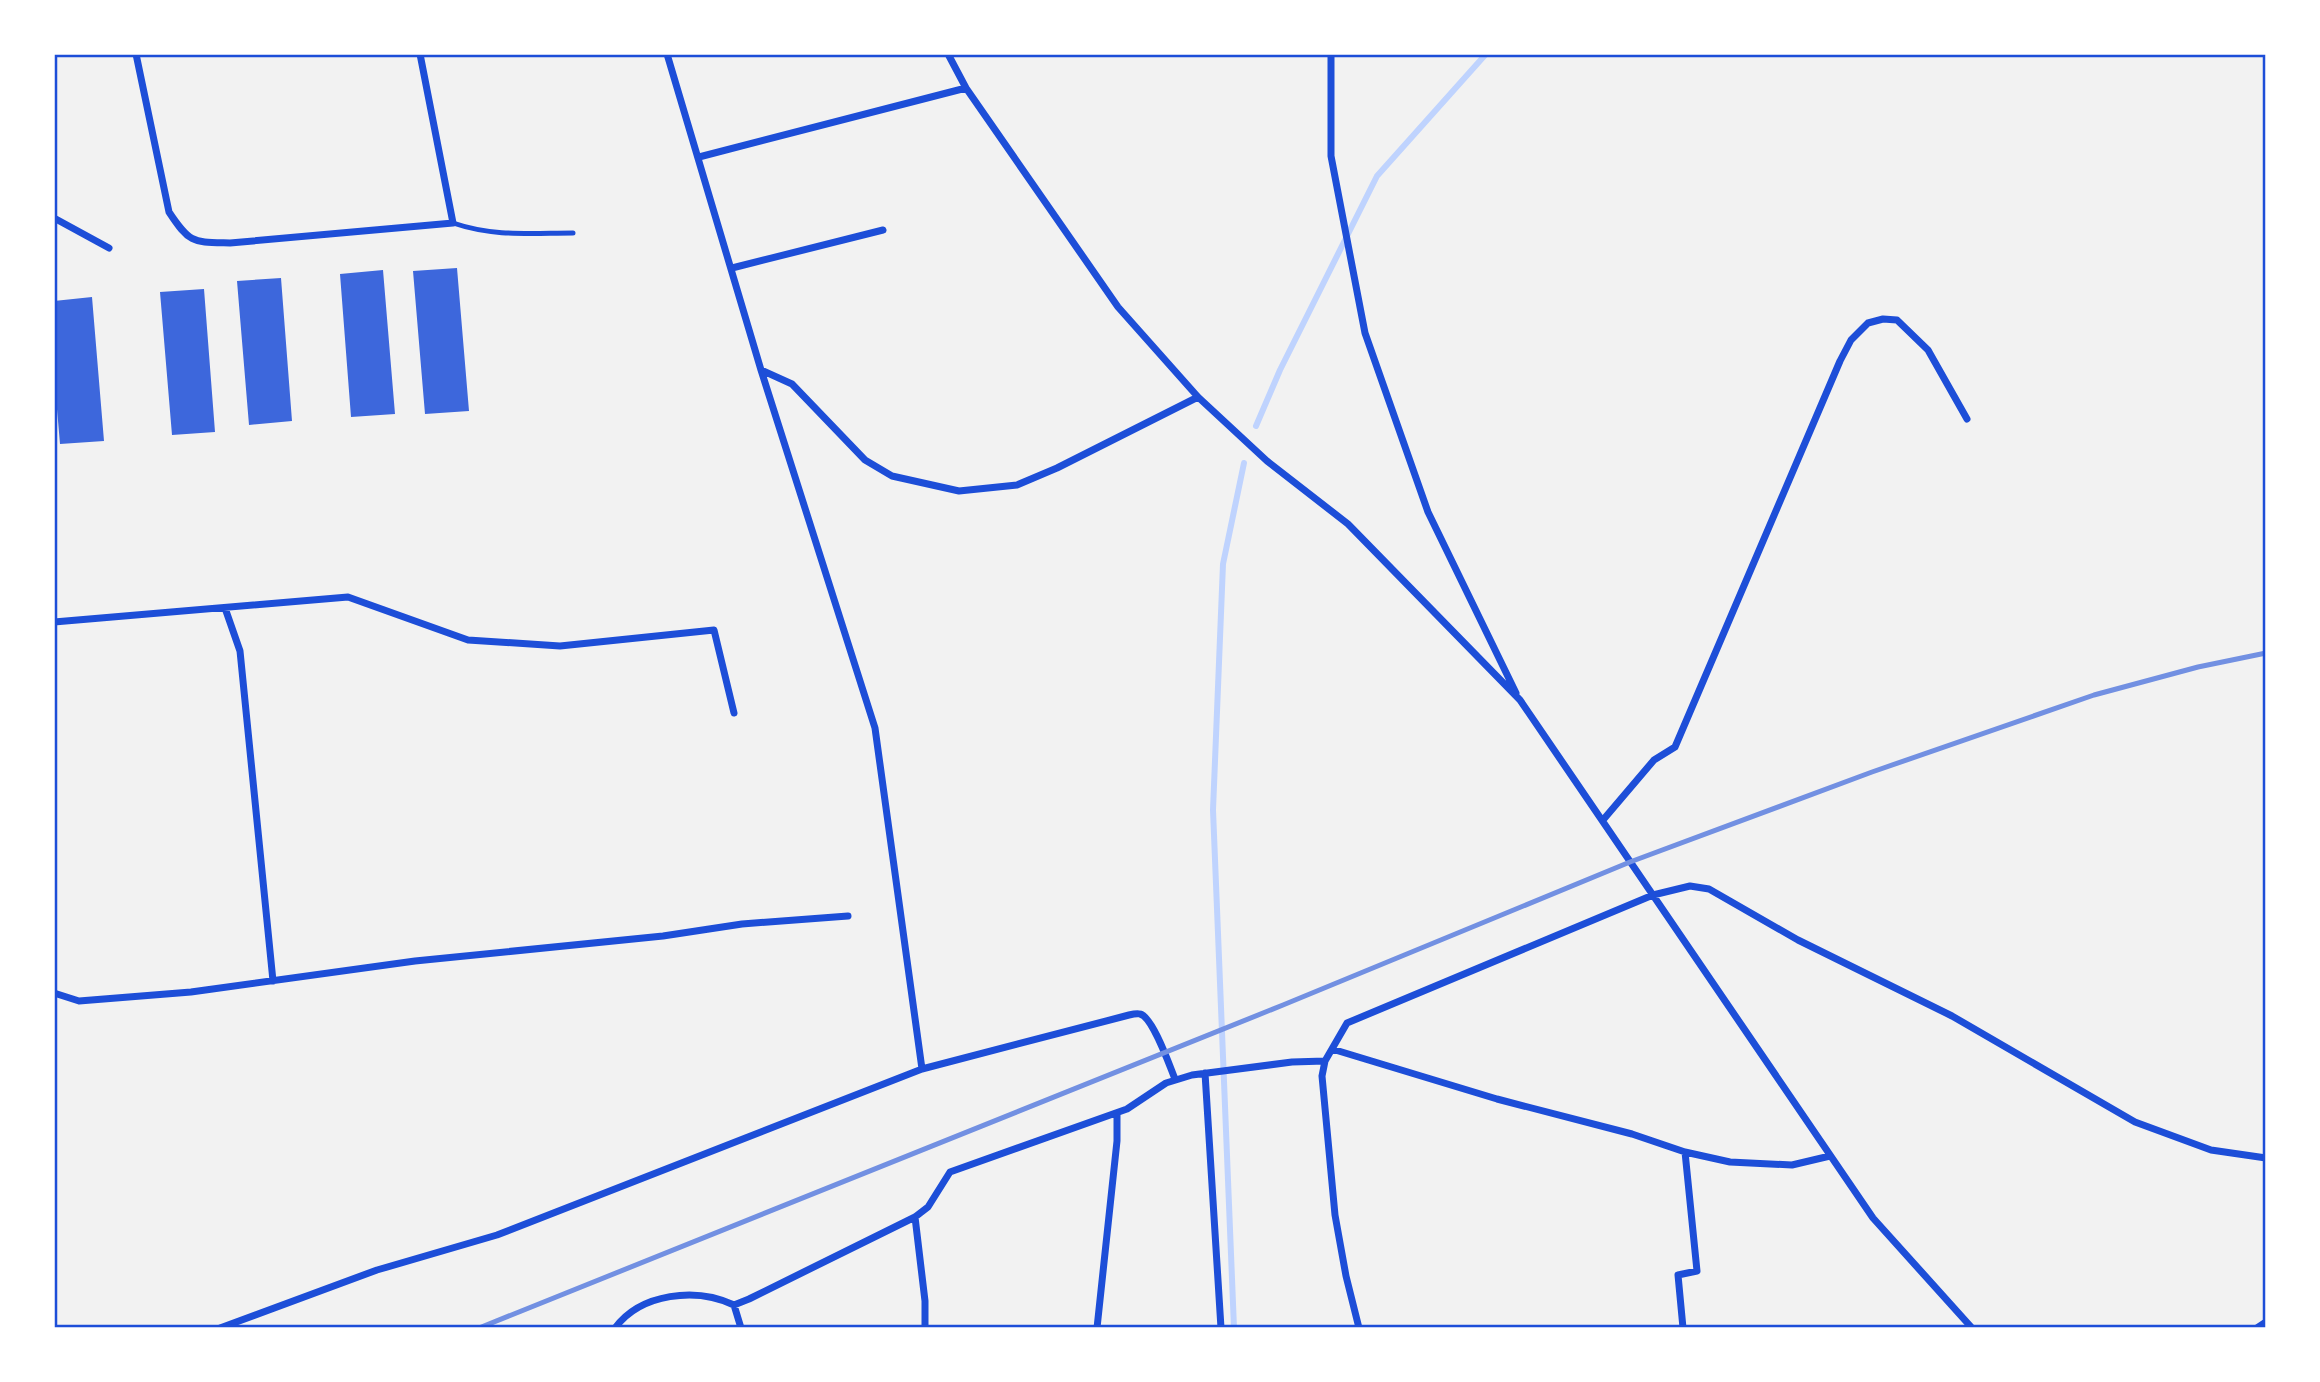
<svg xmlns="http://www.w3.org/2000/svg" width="2320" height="1382" font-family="'PT Sans',sans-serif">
	<rect width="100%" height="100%" fill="#f2f2f2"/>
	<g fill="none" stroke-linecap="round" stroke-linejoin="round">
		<path stroke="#bfd3fe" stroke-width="6" d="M 1256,426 L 1280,370 L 1377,176 L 1486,54
			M 1234,1328 L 1213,810 L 1223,564 L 1244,463"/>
	</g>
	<path fill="#3d67dc" d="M 457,268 L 469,411 L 425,414 L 413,271 Z
		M 383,270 L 395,414 L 351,417 L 340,274 Z
		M 281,278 L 292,421 L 249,425 L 237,281 Z
		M 204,289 L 215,432 L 172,435 L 160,292 Z
		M 92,297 L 104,441 L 60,444 L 54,374 L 54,301 Z"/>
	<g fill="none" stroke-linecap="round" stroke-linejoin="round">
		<path stroke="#1d4ed8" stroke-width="5" d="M 453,223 C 494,237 531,233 573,233"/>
		<path stroke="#1d4ed8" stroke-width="7" d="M 136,54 L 169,212 C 190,244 193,242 230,243 L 453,223 L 420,54
			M 667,54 L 761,370 L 875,728 L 922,1069
			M 948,54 L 966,88 L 1118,307 L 1198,397 L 1267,461 L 1348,524 L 1520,700 L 1873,1218 L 1972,1328
			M 1331,54 L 1331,156 L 1365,333 L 1428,512 L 1516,693
			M 699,157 L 966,88
			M 54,218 L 109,248
			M 732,268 L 883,230
			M 761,370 L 792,384 L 865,460 L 892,476 L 959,491 L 1017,485 L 1057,468 L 1198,397
			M 225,608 L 240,651 L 273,981
			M 54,622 L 348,597 L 468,640 L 560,646 L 714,630 L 734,713
			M 1603,820 L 1654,760 L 1675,747 L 1840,361 L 1851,340 L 1868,323 L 1883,319 L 1897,320 L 1928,350 L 1967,419
			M 54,993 L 79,1001 L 191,992 L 415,961 L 663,936 L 742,924 L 848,916
			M 1332,1049 L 1497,1099 L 1632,1134 L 1685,1152 L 1730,1162 L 1792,1165 L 1830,1156
			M 1205,1073 L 1221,1328
			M 915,1217 L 925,1301 L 925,1328
			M 734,1305 L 741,1328
			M 220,1328 L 377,1270 L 497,1235 L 922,1069 L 1129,1015 C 1133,1014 1137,1013 1140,1014 C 1153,1017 1170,1067 1175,1079
			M 615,1328 C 641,1293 696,1287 734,1305 L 749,1299 L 915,1217 L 928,1207 L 950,1172 L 1127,1109 L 1166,1083 L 1192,1075 L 1292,1062 L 1325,1061
			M 1097,1328 L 1117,1141 L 1117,1113
			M 1359,1328 L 1346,1276 L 1335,1215 L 1322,1076 L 1325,1061 L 1347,1023 L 1653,895 L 1690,886 L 1709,889 L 1798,940 L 1952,1016 L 2135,1122 L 2211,1150 L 2266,1158
			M 1683,1328 L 1678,1275 L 1697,1271 L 1685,1152
			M 2257,1328 L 2266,1322"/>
		<path stroke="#7290e2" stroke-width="5" d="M 479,1328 L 1283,1005 L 1630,862 L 1872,772 L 2094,695 L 2198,667 L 2266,653"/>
	</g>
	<rect width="2320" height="1382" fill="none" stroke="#ffffff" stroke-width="112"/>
	<rect x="56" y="56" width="2208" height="1270" fill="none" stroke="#1d4ed8" stroke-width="2.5"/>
</svg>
